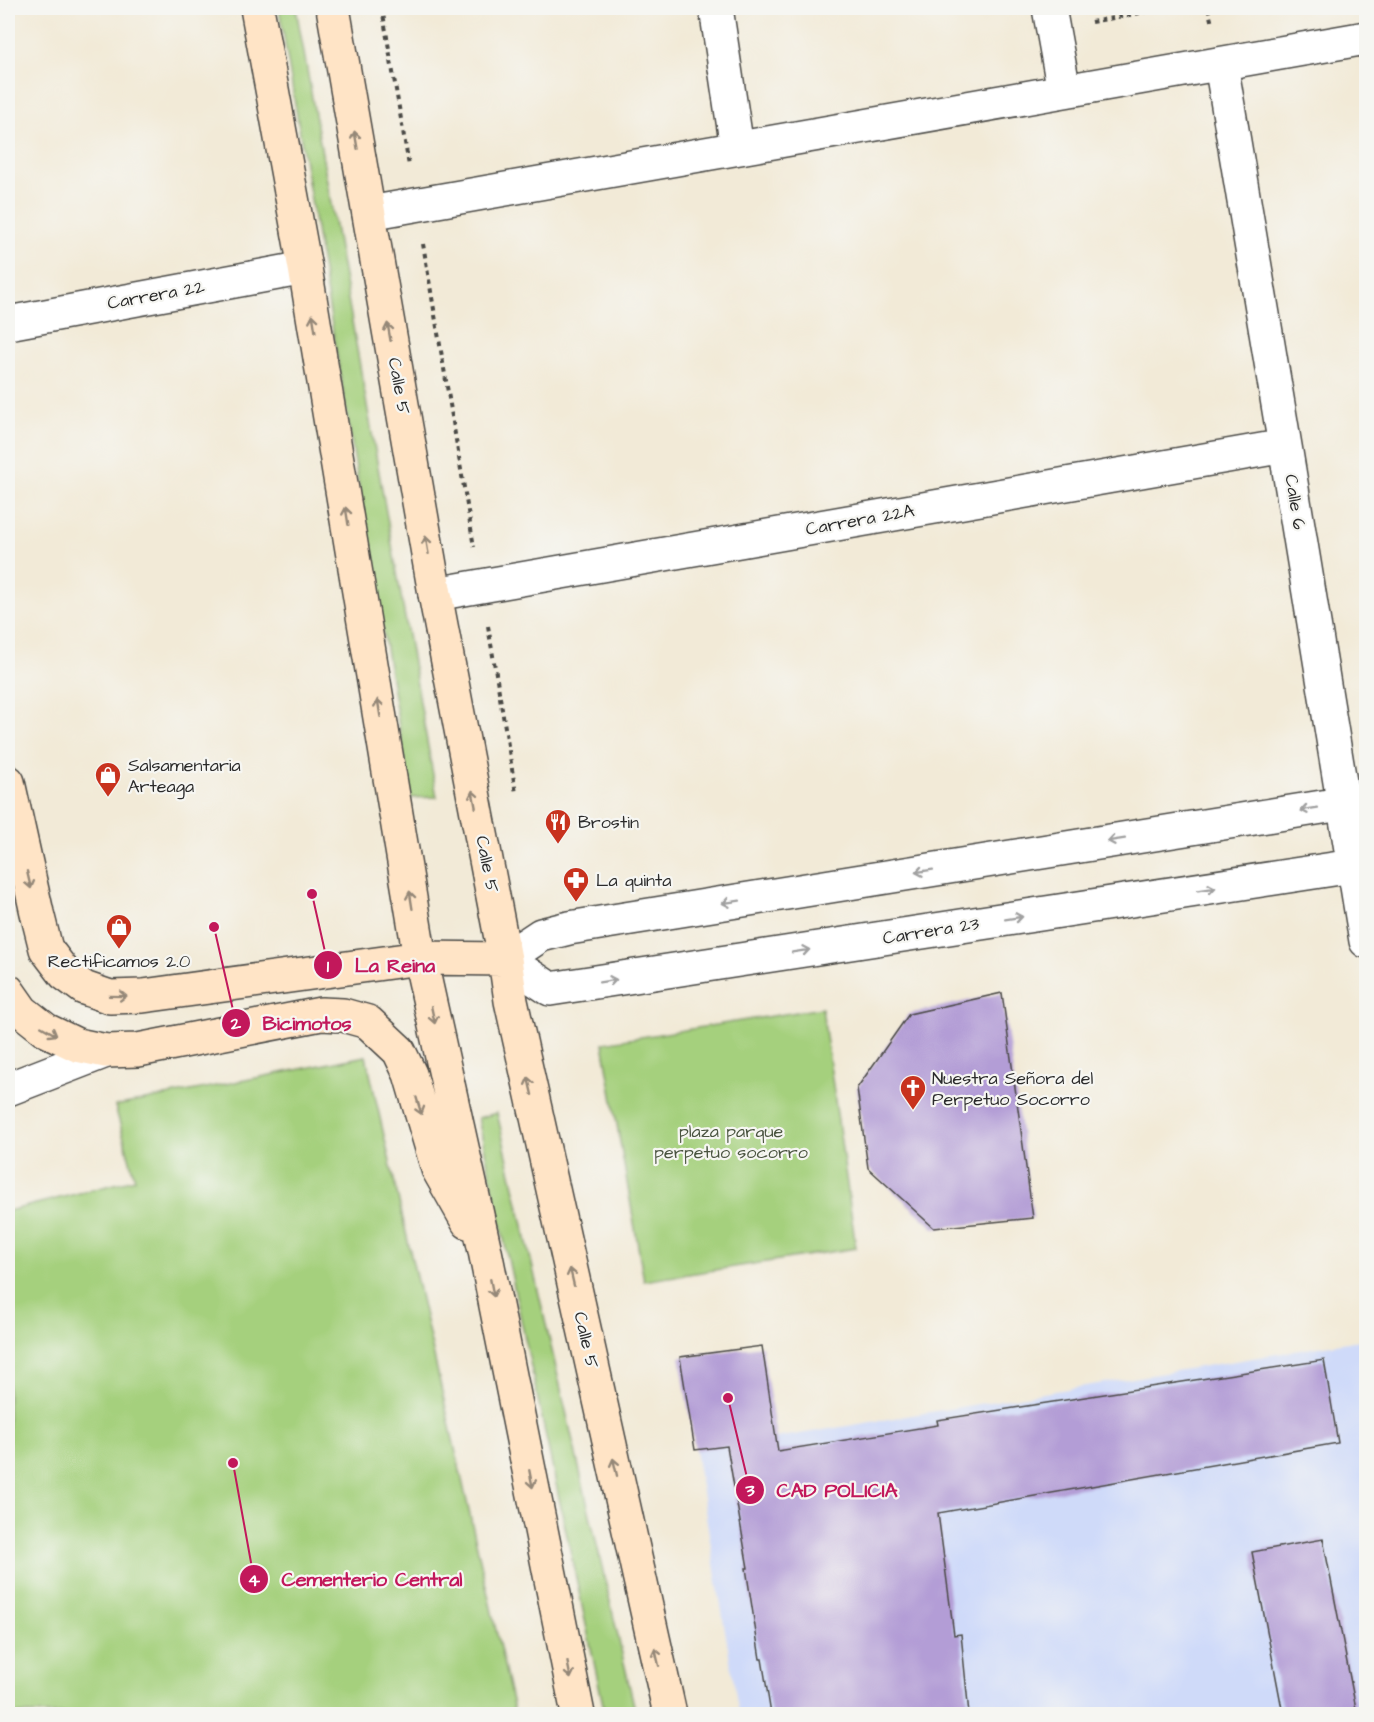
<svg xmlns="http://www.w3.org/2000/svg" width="1374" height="1722" font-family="'Architects Daughter',sans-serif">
	<rect width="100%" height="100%" fill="#f6f6f2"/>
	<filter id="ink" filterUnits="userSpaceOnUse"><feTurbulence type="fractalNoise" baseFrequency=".0167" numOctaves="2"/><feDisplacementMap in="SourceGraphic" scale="12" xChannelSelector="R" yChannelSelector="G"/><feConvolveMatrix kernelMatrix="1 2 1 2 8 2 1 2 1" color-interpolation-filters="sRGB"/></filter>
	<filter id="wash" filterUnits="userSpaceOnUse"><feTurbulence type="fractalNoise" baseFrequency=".008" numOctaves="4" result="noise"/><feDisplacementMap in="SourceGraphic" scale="24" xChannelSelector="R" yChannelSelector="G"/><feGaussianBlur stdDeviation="1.35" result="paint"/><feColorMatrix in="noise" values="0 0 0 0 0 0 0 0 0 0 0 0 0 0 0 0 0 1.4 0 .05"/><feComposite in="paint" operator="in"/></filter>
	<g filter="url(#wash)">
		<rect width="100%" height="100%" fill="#f2ead7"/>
		<path fill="#cfdaf9" d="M 1366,1339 L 1366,1714 L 739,1714 L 695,1450 L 776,1438 Z"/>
		<path fill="#a5d07d" stroke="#687e54" stroke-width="1.5" d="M 279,8 L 296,8 L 437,797 L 411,798 Z
			M 822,1008 L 856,1248 L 644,1281 L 603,1043 Z
			M 366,1056 L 515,1714 L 8,1714 L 8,1211 L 135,1179 L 115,1106 Z
			M 497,1113 L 636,1714 L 605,1714 L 478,1118 Z"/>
		<g id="blocks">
			<path fill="#b39dd6" d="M 1002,993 L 1033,1218 L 934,1228 L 868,1168 L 857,1088 L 909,1014 Z
				M 762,1346 L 778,1451 L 938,1425 L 937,1420 L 1324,1360 L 1338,1443 L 938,1513 L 954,1635 L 961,1634 L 969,1714 L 771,1714 L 762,1659 L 760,1659 L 746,1568 L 748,1568 L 727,1446 L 695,1450 L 680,1357 Z
				M 1323,1539 L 1357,1714 L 1283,1714 L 1252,1552 Z"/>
		</g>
	</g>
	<g filter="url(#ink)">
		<use href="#blocks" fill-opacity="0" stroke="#494845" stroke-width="1.5"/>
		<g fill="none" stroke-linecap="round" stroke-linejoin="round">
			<g stroke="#494845" stroke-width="36">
				<path id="minor" d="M 716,8 L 737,148
					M 1049,8 L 1064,91
					M 1221,64 L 1285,446 L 1366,941
					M 369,213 L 1366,38
					M 8,323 L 305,268
					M 435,594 L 1285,446
					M 8,1089 L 106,1051"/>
			</g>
			<g stroke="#494845" stroke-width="36">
				<path id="tertiary" d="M 1366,800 L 569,928 L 541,935 L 505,959 L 550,989 L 1366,864"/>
			</g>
			<g stroke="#494845" stroke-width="36">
				<path id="secondary" d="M 257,8 L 305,268 L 420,958 L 485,1251 L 578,1714
					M 333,8 L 435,594 L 505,959 L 511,1001 L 670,1714
					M 8,782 L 37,913 L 46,949 L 65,974 L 84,988 L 110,997 L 143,996 L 420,958 L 505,959
					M 8,991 L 22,1011 L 46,1030 L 77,1045 L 106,1051 L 138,1050 L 321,1014 L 343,1015 L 368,1022 L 399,1051 L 410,1074 L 438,1169 L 468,1222"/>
			</g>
			<path stroke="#494845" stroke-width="4" stroke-dasharray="4.5 4.5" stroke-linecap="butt" d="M 382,8 L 409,166
				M 1208,8 L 1212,24
				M 1091,22 L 1167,8
				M 423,244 L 474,547
				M 488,626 L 516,793"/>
			<use href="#minor" stroke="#fff" stroke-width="33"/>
			<use href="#tertiary" stroke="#fff" stroke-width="33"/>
			<use href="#secondary" stroke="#ffe4c6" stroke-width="33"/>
		</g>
		<defs><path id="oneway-shaft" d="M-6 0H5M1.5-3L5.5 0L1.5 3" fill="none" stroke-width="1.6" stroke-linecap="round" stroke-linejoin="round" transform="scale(1.5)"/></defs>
		<g stroke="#958878">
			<use href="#oneway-shaft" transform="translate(356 140) rotate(-100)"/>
			<use href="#oneway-shaft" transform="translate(314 323) rotate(-99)"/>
			<use href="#oneway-shaft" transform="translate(389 332) rotate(-100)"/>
			<use href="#oneway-shaft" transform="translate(347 516) rotate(-99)"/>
			<use href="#oneway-shaft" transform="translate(427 545) rotate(-100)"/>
			<use href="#oneway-shaft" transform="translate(379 708) rotate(-99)"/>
			<use href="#oneway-shaft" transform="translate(474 799) rotate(-101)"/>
			<use href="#oneway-shaft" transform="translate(29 880) rotate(77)"/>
			<use href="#oneway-shaft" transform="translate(411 900) rotate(-99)"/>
			<use href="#oneway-shaft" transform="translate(118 996) rotate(1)"/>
			<use href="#oneway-shaft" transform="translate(433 1015) rotate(78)"/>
			<use href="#oneway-shaft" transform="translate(49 1031) rotate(30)"/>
			<use href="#oneway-shaft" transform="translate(530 1086) rotate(-103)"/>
			<use href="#oneway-shaft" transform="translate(419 1106) rotate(73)"/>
			<use href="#oneway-shaft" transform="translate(572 1277) rotate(-103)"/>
			<use href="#oneway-shaft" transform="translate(492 1288) rotate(79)"/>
			<use href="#oneway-shaft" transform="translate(615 1467) rotate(-103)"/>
			<use href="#oneway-shaft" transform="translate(531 1479) rotate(79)"/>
			<use href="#oneway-shaft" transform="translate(657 1657) rotate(-103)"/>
			<use href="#oneway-shaft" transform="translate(569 1670) rotate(79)"/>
		</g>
		<g stroke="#a0a0a0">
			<use href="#oneway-shaft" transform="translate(1309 809) rotate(171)"/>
			<use href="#oneway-shaft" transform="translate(1116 840) rotate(171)"/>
			<use href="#oneway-shaft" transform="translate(924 871) rotate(171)"/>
			<use href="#oneway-shaft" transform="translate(1207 889) rotate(-9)"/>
			<use href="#oneway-shaft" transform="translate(731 902) rotate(171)"/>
			<use href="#oneway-shaft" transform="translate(1014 918) rotate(-9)"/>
			<use href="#oneway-shaft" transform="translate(801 951) rotate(-9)"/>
			<use href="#oneway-shaft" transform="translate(608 981) rotate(-9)"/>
		</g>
	</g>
	<defs>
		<g id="shop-pin" transform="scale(1.35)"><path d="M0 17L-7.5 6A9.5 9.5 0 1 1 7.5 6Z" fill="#c8321e" stroke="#f6f6f2"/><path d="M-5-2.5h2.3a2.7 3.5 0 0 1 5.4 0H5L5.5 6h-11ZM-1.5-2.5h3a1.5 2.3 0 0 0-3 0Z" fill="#fff"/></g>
		<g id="restaurant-pin" transform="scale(1.35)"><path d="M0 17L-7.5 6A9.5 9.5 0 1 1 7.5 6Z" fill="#c8321e" stroke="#f6f6f2"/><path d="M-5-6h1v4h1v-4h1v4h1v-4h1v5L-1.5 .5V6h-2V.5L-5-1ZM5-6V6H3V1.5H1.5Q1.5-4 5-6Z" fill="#fff"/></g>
		<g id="pharmacy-pin" transform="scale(1.35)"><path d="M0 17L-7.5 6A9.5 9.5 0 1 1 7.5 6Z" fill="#c8321e" stroke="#f6f6f2"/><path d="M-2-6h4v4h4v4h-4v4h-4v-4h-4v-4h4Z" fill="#fff"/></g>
		<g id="church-pin" transform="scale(1.35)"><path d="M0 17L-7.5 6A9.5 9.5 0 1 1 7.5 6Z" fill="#c8321e" stroke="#f6f6f2"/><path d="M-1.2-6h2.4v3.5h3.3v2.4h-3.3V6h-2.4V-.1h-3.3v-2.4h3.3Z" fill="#fff"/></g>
	</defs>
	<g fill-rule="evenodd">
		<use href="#shop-pin" x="108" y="775"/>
		<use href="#restaurant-pin" x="558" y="822"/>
		<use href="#pharmacy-pin" x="576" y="880"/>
		<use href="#shop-pin" x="119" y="927"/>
		<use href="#church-pin" x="913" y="1088"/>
	</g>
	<g text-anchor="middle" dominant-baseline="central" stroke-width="4.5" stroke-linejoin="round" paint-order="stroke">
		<g font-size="18" fill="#2b2b2b" stroke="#f6f6f2">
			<text transform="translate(156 295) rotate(-10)">Carrera 22</text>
			<text transform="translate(399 386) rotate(80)">Calle 5</text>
			<text transform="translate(1295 502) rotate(81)">Calle 6</text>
			<text transform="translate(860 520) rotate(-10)">Carrera 22A</text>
			<text transform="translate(487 864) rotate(79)">Calle 5</text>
			<text transform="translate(931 931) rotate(-9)">Carrera 23</text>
			<text transform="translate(586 1340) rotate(77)">Calle 5</text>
		</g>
		<g font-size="18" fill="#2b2b2b" stroke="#f6f6f2" text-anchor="start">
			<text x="128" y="765">Salsamentaria<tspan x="128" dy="21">Arteaga</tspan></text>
			<text x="578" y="822">Brostin</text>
			<text x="596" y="880">La quinta</text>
			<text x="119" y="961" text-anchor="middle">Rectificamos 2.0</text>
			<text x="932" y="1078">Nuestra Señora del<tspan x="932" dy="21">Perpetuo Socorro</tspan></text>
		</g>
		<g font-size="18" fill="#4a5440" stroke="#f6f6f2">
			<text x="731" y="1131">plaza parque<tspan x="731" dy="21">perpetuo socorro</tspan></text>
		</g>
	</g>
	<path fill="none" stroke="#c2185b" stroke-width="2" d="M312 894L328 965M214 927L236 1023M728 1398L750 1490M233 1463L254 1579"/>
	<g fill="#c2185b" stroke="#f6f6f2" stroke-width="2">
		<circle cx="312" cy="894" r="6"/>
		<circle cx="214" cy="927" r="6"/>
		<circle cx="728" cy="1398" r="6"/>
		<circle cx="233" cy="1463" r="6"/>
		<circle cx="328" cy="965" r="15"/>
		<circle cx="236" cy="1023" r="15"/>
		<circle cx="750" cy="1490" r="15"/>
		<circle cx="254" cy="1579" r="15"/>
	</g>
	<g font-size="18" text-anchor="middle" font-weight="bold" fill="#fff">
		<text x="328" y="972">1</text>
		<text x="236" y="1029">2</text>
		<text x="750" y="1496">3</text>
		<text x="254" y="1586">4</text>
	</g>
	<g font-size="20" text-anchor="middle" font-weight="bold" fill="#c2185b" stroke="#f6f6f2" stroke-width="4.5" stroke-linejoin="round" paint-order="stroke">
		<text x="395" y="972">La Reina</text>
		<text x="307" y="1030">Bicimotos</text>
		<text x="837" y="1497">CAD POLICIA</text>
		<text x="372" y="1586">Cementerio Central</text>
	</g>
	<rect width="1374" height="1722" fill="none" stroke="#f6f6f2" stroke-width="30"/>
</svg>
